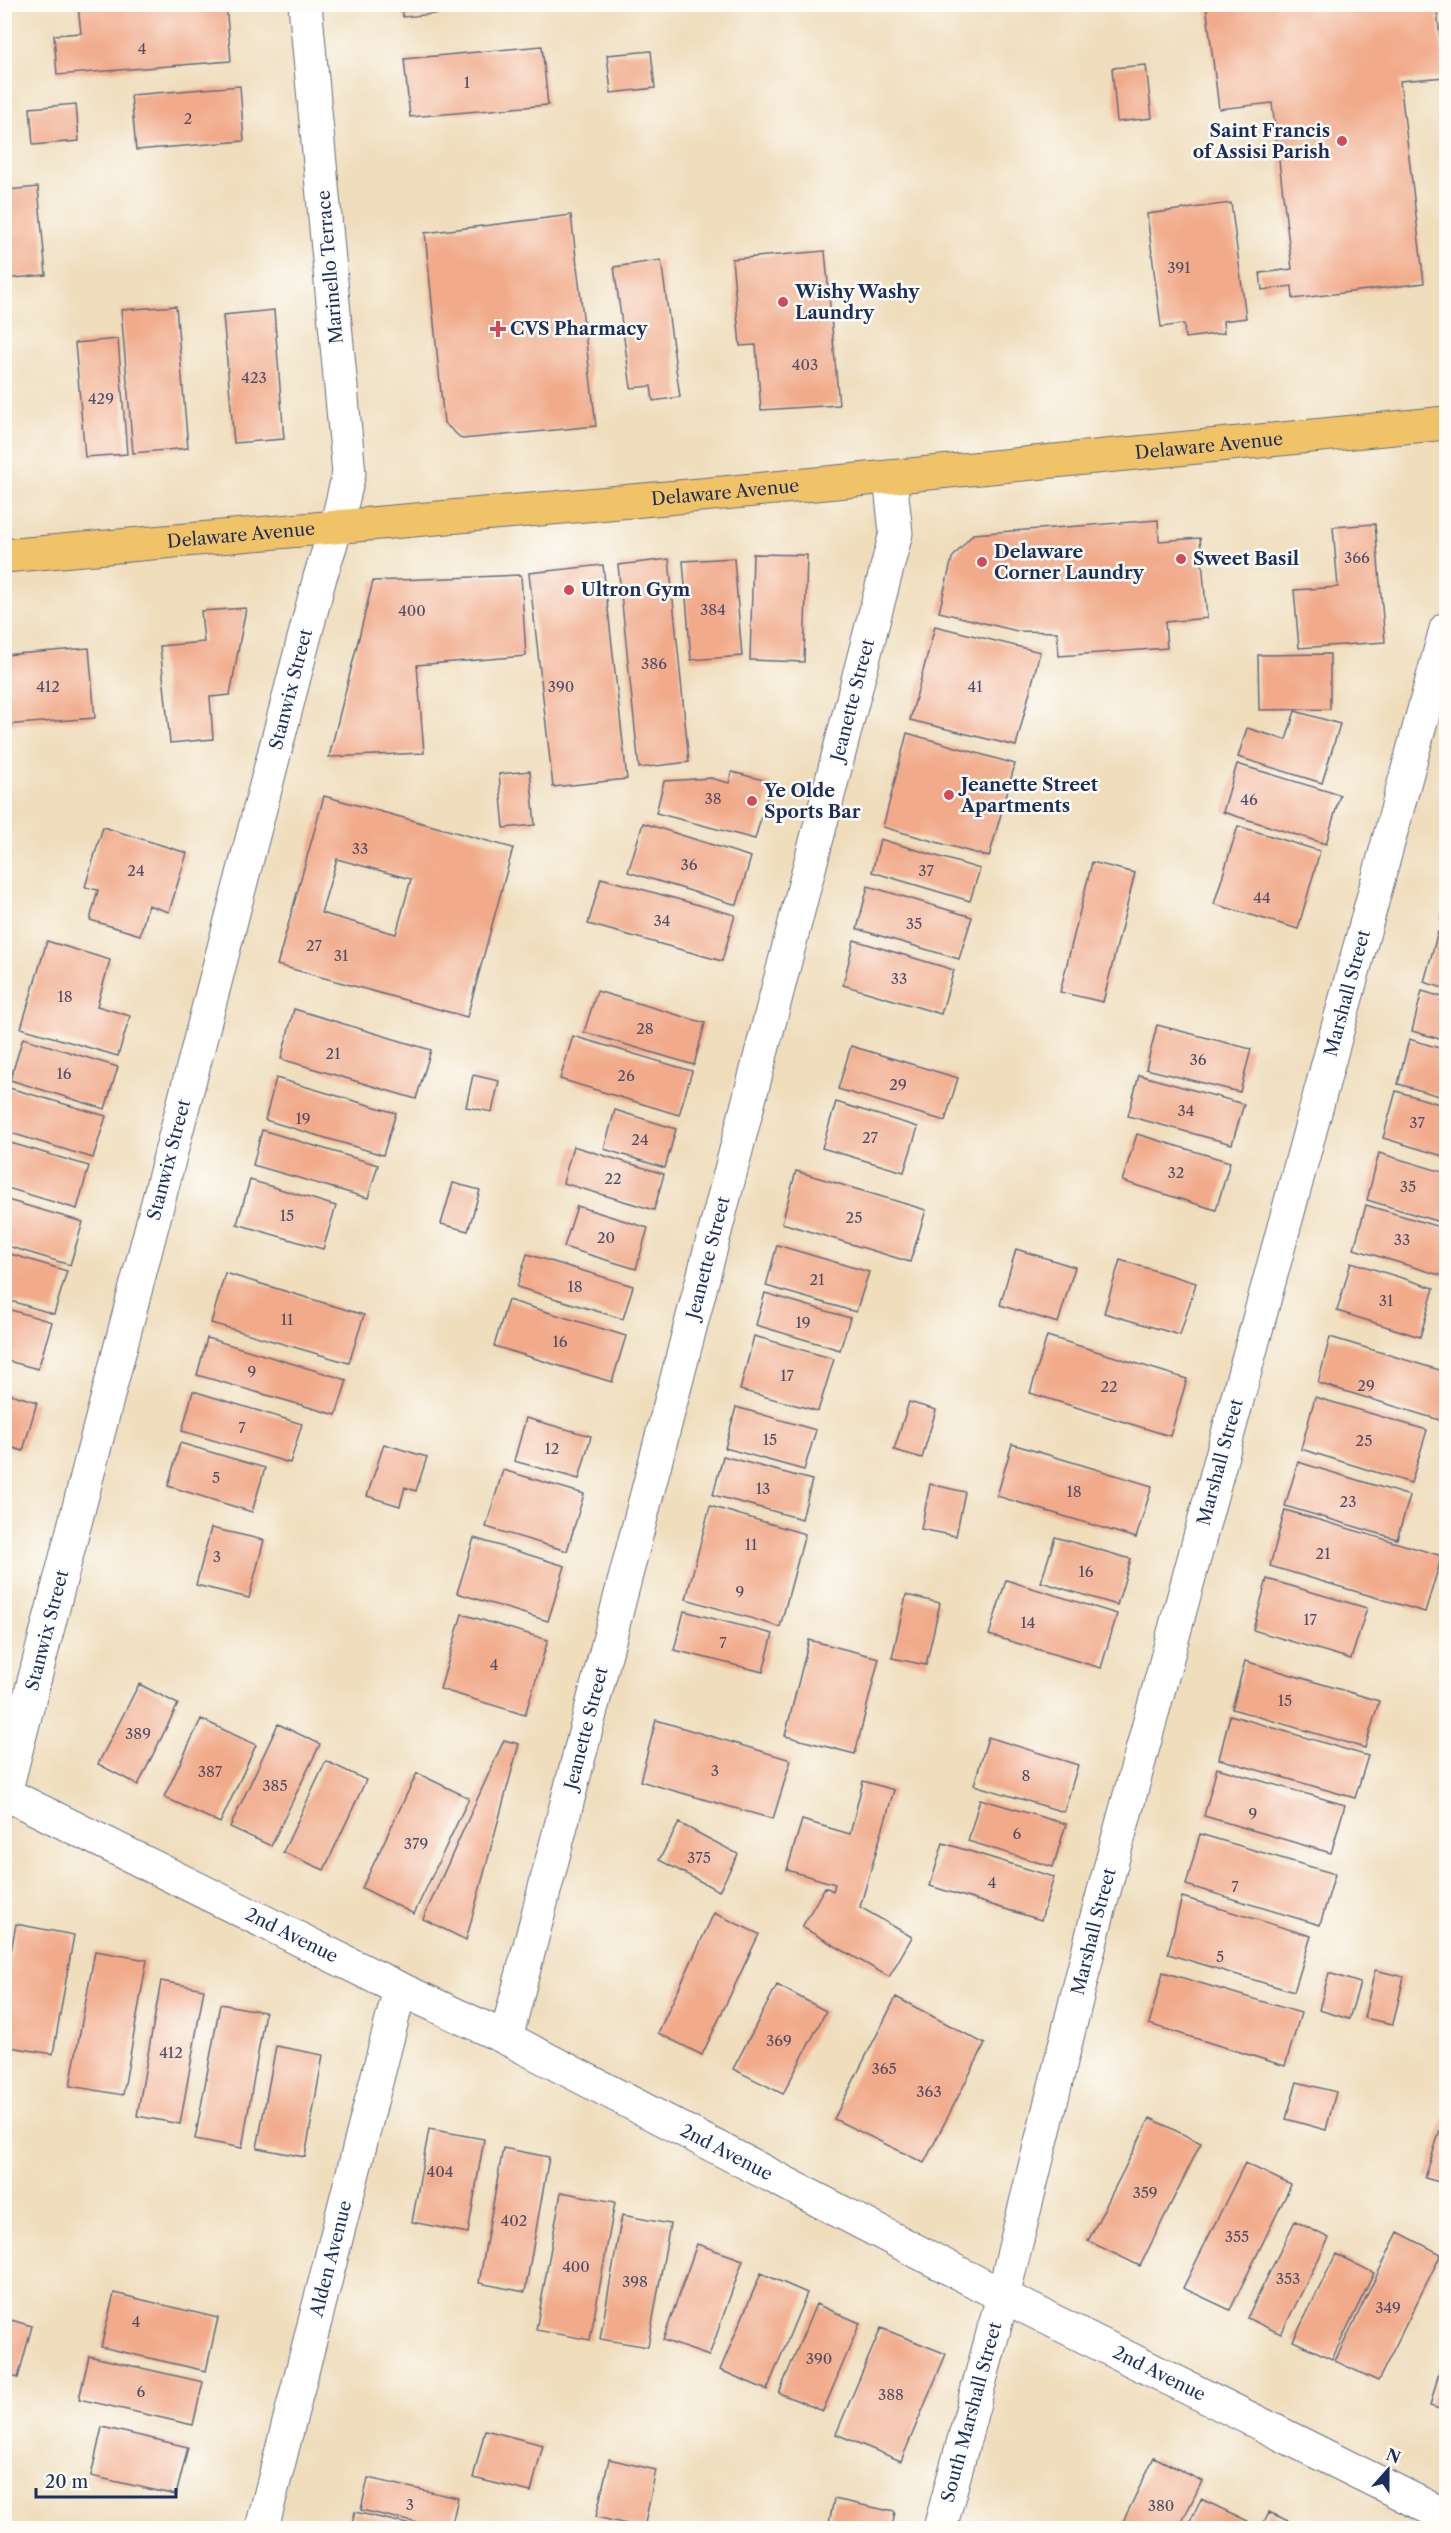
<svg xmlns="http://www.w3.org/2000/svg" width="1451" height="2533" font-family="'Libre Caslon Text',serif">
	<rect width="100%" height="100%" fill="#fdfcf7"/>
	<filter id="ink" filterUnits="userSpaceOnUse"><feTurbulence type="fractalNoise" baseFrequency=".0167" numOctaves="2"/><feDisplacementMap in="SourceGraphic" scale="12" xChannelSelector="R" yChannelSelector="G"/><feConvolveMatrix kernelMatrix="1 2 1 2 8 2 1 2 1" color-interpolation-filters="sRGB"/></filter>
	<filter id="wash" filterUnits="userSpaceOnUse"><feTurbulence type="fractalNoise" baseFrequency=".008" numOctaves="4" result="noise"/><feDisplacementMap in="SourceGraphic" scale="24" xChannelSelector="R" yChannelSelector="G"/><feGaussianBlur stdDeviation="1.35" result="paint"/><feColorMatrix in="noise" values="0 0 0 0 0 0 0 0 0 0 0 0 0 0 0 0 0 1.4 0 .05"/><feComposite in="paint" operator="in"/></filter>
	<g filter="url(#wash)">
		<rect width="100%" height="100%" fill="#efddbc"/>
		<g id="blocks">
			<path fill="#f1aa8a" fill-rule="evenodd" d="M 100,4 L 226,4 L 231,61 L 57,75 L 54,35 L 81,33 L 78,6 Z
				M 401,4 L 517,4 L 518,6 L 403,17 Z
				M 1206,4 L 1436,4 L 1445,77 L 1400,81 L 1424,283 L 1293,299 L 1292,286 L 1262,290 L 1260,273 L 1292,269 L 1272,103 L 1219,109 Z
				M 542,46 L 548,105 L 410,117 L 404,59 Z
				M 651,51 L 655,88 L 611,93 L 607,55 Z
				M 1146,65 L 1152,118 L 1117,122 L 1112,68 Z
				M 240,86 L 244,141 L 136,150 L 131,95 Z
				M 76,104 L 79,141 L 33,145 L 30,108 Z
				M 4,185 L 7,190 L 38,187 L 46,275 L 4,279 Z
				M 1231,203 L 1246,318 L 1223,321 L 1224,333 L 1185,338 L 1184,324 L 1161,327 L 1147,214 Z
				M 571,215 L 596,426 L 462,439 L 444,423 L 425,233 Z
				M 825,251 L 839,405 L 761,410 L 756,345 L 740,346 L 732,259 Z
				M 661,260 L 680,397 L 653,401 L 651,386 L 631,388 L 614,267 Z
				M 176,306 L 188,448 L 133,453 L 121,310 Z
				M 274,310 L 284,439 L 234,443 L 223,315 Z
				M 118,339 L 127,454 L 85,457 L 75,343 Z
				M 1158,520 L 1159,541 L 1200,538 L 1207,618 L 1165,622 L 1167,648 L 1059,656 L 1057,632 L 1017,631 L 939,612 L 952,558 L 973,534 Z
				M 1375,524 L 1385,642 L 1299,648 L 1294,590 L 1338,587 L 1333,527 Z
				M 753,554 L 807,555 L 804,662 L 750,660 Z
				M 734,558 L 742,656 L 691,660 L 683,561 Z
				M 669,559 L 689,762 L 639,768 L 618,565 Z
				M 603,565 L 627,779 L 553,787 L 529,573 Z
				M 521,575 L 526,656 L 417,665 L 424,753 L 329,757 L 373,581 Z
				M 246,608 L 230,695 L 210,697 L 213,739 L 170,743 L 160,646 L 204,642 L 201,611 Z
				M 935,626 L 1040,652 L 1016,746 L 910,720 Z
				M 89,648 L 95,718 L 4,725 L 4,655 Z
				M 1330,654 L 1330,709 L 1259,710 L 1258,655 Z
				M 1295,711 L 1340,724 L 1322,783 L 1238,757 L 1247,728 L 1286,740 Z
				M 907,733 L 1015,764 L 989,857 L 883,827 Z
				M 1237,764 L 1340,795 L 1326,844 L 1223,812 Z
				M 530,771 L 535,825 L 504,828 L 499,774 Z
				M 732,772 L 771,782 L 755,839 L 656,813 L 664,781 L 711,778 L 729,783 Z
				M 324,796 L 513,848 L 467,1017 L 277,965 ZM 337,859 L 411,879 L 396,934 L 321,913 Z
				M 643,823 L 751,857 L 737,905 L 628,872 Z
				M 1238,826 L 1320,851 L 1298,929 L 1214,904 Z
				M 103,827 L 187,853 L 169,912 L 148,905 L 140,935 L 90,920 L 98,890 L 85,887 Z
				M 880,839 L 980,869 L 970,901 L 872,872 Z
				M 1092,862 L 1135,873 L 1103,1002 L 1060,992 Z
				M 601,878 L 735,915 L 722,961 L 588,924 Z
				M 868,886 L 972,917 L 959,959 L 857,929 Z
				M 1446,902 L 1446,922 L 1441,920 Z
				M 1438,932 L 1446,935 L 1446,989 L 1424,982 Z
				M 854,940 L 954,970 L 941,1014 L 843,985 Z
				M 47,941 L 110,960 L 97,1006 L 130,1016 L 118,1056 L 21,1028 Z
				M 597,991 L 705,1023 L 694,1065 L 584,1032 Z
				M 1422,991 L 1446,998 L 1446,1041 L 1412,1031 Z
				M 294,1009 L 431,1050 L 416,1099 L 281,1059 Z
				M 1157,1025 L 1251,1049 L 1240,1092 L 1146,1069 Z
				M 573,1036 L 692,1071 L 679,1115 L 560,1079 Z
				M 23,1038 L 118,1067 L 105,1109 L 10,1080 Z
				M 1409,1039 L 1446,1050 L 1446,1098 L 1398,1084 Z
				M 851,1046 L 958,1078 L 945,1121 L 838,1089 Z
				M 473,1075 L 499,1081 L 492,1112 L 466,1107 Z
				M 1139,1075 L 1244,1104 L 1232,1144 L 1128,1116 Z
				M 276,1078 L 396,1113 L 383,1155 L 265,1120 Z
				M 6,1087 L 106,1116 L 93,1158 L 4,1131 Z
				M 1396,1091 L 1446,1106 L 1446,1157 L 1383,1138 Z
				M 836,1102 L 918,1127 L 904,1172 L 822,1148 Z
				M 615,1110 L 676,1129 L 665,1168 L 604,1149 Z
				M 262,1130 L 378,1165 L 368,1198 L 253,1165 Z
				M 1137,1134 L 1230,1162 L 1216,1210 L 1122,1181 Z
				M 4,1141 L 89,1166 L 77,1209 L 4,1187 Z
				M 573,1146 L 664,1174 L 654,1210 L 563,1183 Z
				M 1379,1153 L 1446,1173 L 1446,1224 L 1367,1200 Z
				M 796,1171 L 926,1210 L 910,1262 L 782,1223 Z
				M 250,1180 L 336,1206 L 323,1249 L 237,1224 Z
				M 453,1183 L 480,1190 L 468,1231 L 441,1224 Z
				M 4,1199 L 83,1222 L 70,1265 L 4,1245 Z
				M 1366,1205 L 1446,1229 L 1446,1277 L 1354,1249 Z
				M 577,1206 L 648,1228 L 636,1269 L 564,1247 Z
				M 777,1245 L 869,1272 L 856,1312 L 766,1286 Z
				M 1016,1249 L 1075,1267 L 1058,1323 L 1000,1305 Z
				M 4,1252 L 67,1271 L 54,1314 L 4,1299 Z
				M 527,1254 L 633,1286 L 623,1319 L 517,1287 Z
				M 1120,1260 L 1196,1283 L 1180,1335 L 1104,1313 Z
				M 1351,1262 L 1434,1288 L 1420,1337 L 1337,1311 Z
				M 225,1273 L 364,1315 L 349,1363 L 211,1323 Z
				M 765,1293 L 850,1318 L 840,1350 L 756,1325 Z
				M 508,1300 L 626,1336 L 612,1382 L 494,1346 Z
				M 4,1308 L 52,1322 L 38,1369 L 4,1360 Z
				M 754,1336 L 834,1359 L 818,1411 L 740,1390 Z
				M 1047,1336 L 1187,1379 L 1170,1436 L 1030,1393 Z
				M 1330,1337 L 1446,1372 L 1446,1422 L 1318,1383 Z
				M 207,1338 L 347,1380 L 336,1415 L 197,1375 Z
				M 193,1391 L 302,1424 L 290,1463 L 182,1431 Z
				M 4,1392 L 37,1402 L 23,1451 L 4,1445 Z
				M 1315,1397 L 1427,1430 L 1411,1483 L 1301,1449 Z
				M 909,1402 L 936,1410 L 922,1458 L 894,1450 Z
				M 736,1407 L 816,1430 L 804,1470 L 725,1448 Z
				M 526,1418 L 591,1436 L 579,1479 L 514,1461 Z
				M 180,1443 L 265,1468 L 252,1512 L 168,1486 Z
				M 384,1444 L 427,1457 L 416,1491 L 405,1487 L 400,1506 L 367,1496 Z
				M 1012,1444 L 1152,1486 L 1136,1538 L 997,1496 Z
				M 723,1456 L 812,1480 L 802,1519 L 713,1495 Z
				M 1298,1462 L 1410,1496 L 1397,1539 L 1285,1506 Z
				M 503,1470 L 584,1494 L 567,1551 L 486,1527 Z
				M 930,1484 L 965,1492 L 956,1536 L 921,1529 Z
				M 710,1506 L 805,1534 L 780,1627 L 686,1599 Z
				M 1285,1510 L 1442,1556 L 1425,1612 L 1270,1566 Z
				M 211,1528 L 264,1540 L 249,1598 L 196,1585 Z
				M 1055,1537 L 1131,1559 L 1117,1605 L 1041,1582 Z
				M 474,1538 L 565,1566 L 548,1621 L 457,1593 Z
				M 1267,1579 L 1367,1608 L 1351,1659 L 1253,1630 Z
				M 1006,1580 L 1117,1614 L 1101,1668 L 989,1635 Z
				M 906,1595 L 940,1603 L 926,1665 L 892,1658 Z
				M 684,1611 L 773,1634 L 763,1672 L 674,1650 Z
				M 462,1614 L 548,1640 L 525,1715 L 440,1689 Z
				M 809,1640 L 879,1658 L 855,1754 L 785,1736 Z
				M 1245,1661 L 1379,1701 L 1365,1748 L 1232,1709 Z
				M 139,1684 L 178,1704 L 138,1785 L 98,1764 Z
				M 1230,1715 L 1368,1756 L 1355,1798 L 1219,1759 Z
				M 201,1719 L 256,1745 L 220,1823 L 164,1797 Z
				M 656,1720 L 791,1760 L 773,1819 L 640,1781 Z
				M 278,1724 L 320,1744 L 271,1846 L 230,1827 Z
				M 988,1737 L 1078,1765 L 1064,1812 L 974,1785 Z
				M 504,1740 L 519,1744 L 466,1940 L 423,1919 Z
				M 326,1761 L 366,1780 L 324,1870 L 283,1852 Z
				M 1217,1768 L 1345,1805 L 1331,1853 L 1204,1816 Z
				M 417,1773 L 469,1798 L 414,1914 L 362,1888 Z
				M 863,1781 L 894,1790 L 860,1907 L 912,1937 L 889,1977 L 802,1927 L 825,1887 L 833,1891 L 835,1884 L 787,1870 L 802,1820 L 850,1834 Z
				M 980,1799 L 1066,1824 L 1053,1867 L 968,1841 Z
				M 679,1823 L 738,1854 L 719,1891 L 659,1860 Z
				M 1200,1834 L 1335,1874 L 1320,1925 L 1186,1885 Z
				M 943,1843 L 1054,1877 L 1041,1920 L 930,1886 Z
				M 1182,1897 L 1311,1936 L 1294,1992 L 1168,1954 Z
				M 714,1913 L 759,1934 L 702,2055 L 658,2033 Z
				M 16,1924 L 74,1935 L 53,2054 L 4,2046 L 4,1989 Z
				M 95,1951 L 147,1960 L 123,2095 L 70,2086 Z
				M 1375,1970 L 1404,1977 L 1393,2024 L 1364,2018 Z
				M 1163,1972 L 1301,2013 L 1285,2066 L 1149,2024 Z
				M 1329,1973 L 1360,1983 L 1349,2019 L 1319,2010 Z
				M 161,1981 L 204,1989 L 180,2124 L 137,2116 Z
				M 777,1985 L 826,2011 L 783,2094 L 733,2069 Z
				M 896,1997 L 985,2044 L 924,2163 L 834,2119 Z
				M 220,2004 L 265,2012 L 242,2148 L 195,2139 Z
				M 276,2046 L 323,2055 L 305,2157 L 257,2148 Z
				M 1297,2082 L 1336,2092 L 1326,2130 L 1286,2119 Z
				M 1446,2111 L 1446,2184 L 1425,2178 Z
				M 1150,2118 L 1201,2143 L 1140,2266 L 1088,2241 Z
				M 429,2129 L 484,2139 L 468,2233 L 412,2222 Z
				M 503,2148 L 549,2157 L 525,2292 L 479,2283 Z
				M 1245,2163 L 1291,2185 L 1230,2310 L 1183,2288 Z
				M 561,2192 L 615,2202 L 590,2340 L 536,2330 Z
				M 622,2215 L 670,2224 L 648,2347 L 600,2339 Z
				M 1295,2221 L 1329,2238 L 1281,2334 L 1247,2318 Z
				M 1398,2232 L 1441,2254 L 1378,2381 L 1335,2361 Z
				M 697,2244 L 743,2260 L 709,2356 L 663,2340 Z
				M 1336,2254 L 1374,2273 L 1332,2359 L 1293,2341 Z
				M 761,2273 L 807,2293 L 767,2390 L 720,2370 Z
				M 114,2293 L 218,2318 L 206,2371 L 101,2347 Z
				M 816,2304 L 860,2323 L 823,2411 L 779,2393 Z
				M 4,2318 L 32,2326 L 18,2378 L 4,2374 Z
				M 881,2328 L 946,2354 L 901,2461 L 836,2434 Z
				M 1446,2346 L 1446,2411 L 1430,2406 Z
				M 89,2356 L 203,2382 L 193,2425 L 79,2399 Z
				M 102,2427 L 188,2447 L 176,2495 L 91,2476 Z
				M 485,2430 L 543,2445 L 531,2492 L 473,2478 Z
				M 1154,2457 L 1202,2481 L 1179,2528 L 1120,2528 Z
				M 609,2459 L 656,2470 L 644,2528 L 596,2517 Z
				M 368,2478 L 458,2498 L 451,2528 L 440,2528 L 361,2510 Z
				M 834,2499 L 895,2512 L 892,2528 L 828,2528 Z
				M 1201,2499 L 1248,2521 L 1244,2528 L 1187,2528 Z
				M 355,2512 L 425,2528 L 351,2528 Z
				M 1269,2512 L 1303,2528 L 1261,2528 Z"/>
		</g>
	</g>
	<g filter="url(#ink)">
		<use href="#blocks" fill-opacity="0" stroke="#656c7f" stroke-width="1.5"/>
		<g fill="none" stroke-linecap="round" stroke-linejoin="round">
			<g stroke="#656c7f" stroke-width="35">
				<g id="minor">
					<path id="s1" d="M 5,1793 L 320,577 L 336,528 L 349,473 L 305,4"/>
					<path id="s2" d="M 506,2038 L 896,533 L 890,477"/>
					<path id="s3" d="M 262,2528 L 400,1989"/>
					<path id="s4" d="M 940,2528 L 1003,2296 L 1095,1924 L 1446,629"/>
				</g>
			</g>
			<g stroke="#656c7f" stroke-width="35">
				<g id="tertiary">
					<path id="s5" d="M 4,1793 L 400,1989 L 506,2038 L 1003,2296 L 1446,2516"/>
				</g>
			</g>
			<g stroke="#656c7f" stroke-width="35">
				<g id="primary">
					<path id="s6" d="M 4,556 L 723,493 L 1446,423"/>
				</g>
			</g>
			<use href="#minor" stroke="#fff" stroke-width="33"/>
			<use href="#tertiary" stroke="#fff" stroke-width="33"/>
			<use href="#primary" stroke="#f1c369" stroke-width="33"/>
		</g>
	</g>
	<g fill="#d1495b" stroke="#fdfcf7" stroke-width="2">
		<circle cx="1342" cy="141" r="6"/>
		<circle cx="783" cy="302" r="6"/>
		<path d="M495 320h6v6h6v6h-6v6h-6v-6h-6v-6h6z"/>
		<circle cx="1181" cy="559" r="6"/>
		<circle cx="982" cy="562" r="6"/>
		<circle cx="569" cy="590" r="6"/>
		<circle cx="949" cy="795" r="6"/>
		<circle cx="752" cy="801" r="6"/>
	</g>
	<g text-anchor="middle" dominant-baseline="central" stroke-width="5" stroke-linejoin="round" paint-order="stroke">
		<g font-size="15" fill="#504e69">
			<text x="142" y="48">4</text>
			<text x="467" y="82">1</text>
			<text x="188" y="118">2</text>
			<text x="1179" y="267">391</text>
			<text x="805" y="364">403</text>
			<text x="254" y="377">423</text>
			<text x="101" y="398">429</text>
			<text x="1357" y="557">366</text>
			<text x="713" y="609">384</text>
			<text x="412" y="610">400</text>
			<text x="654" y="663">386</text>
			<text x="48" y="686">412</text>
			<text x="561" y="686">390</text>
			<text x="975" y="686">41</text>
			<text x="713" y="798">38</text>
			<text x="1249" y="799">46</text>
			<text x="360" y="848">33</text>
			<text x="689" y="864">36</text>
			<text x="136" y="870">24</text>
			<text x="926" y="870">37</text>
			<text x="1262" y="897">44</text>
			<text x="662" y="920">34</text>
			<text x="914" y="923">35</text>
			<text x="314" y="945">27</text>
			<text x="341" y="955">31</text>
			<text x="899" y="978">33</text>
			<text x="65" y="996">18</text>
			<text x="645" y="1028">28</text>
			<text x="333" y="1053">21</text>
			<text x="1198" y="1059">36</text>
			<text x="64" y="1073">16</text>
			<text x="626" y="1075">26</text>
			<text x="898" y="1084">29</text>
			<text x="1186" y="1110">34</text>
			<text x="303" y="1118">19</text>
			<text x="1417" y="1122">37</text>
			<text x="870" y="1137">27</text>
			<text x="640" y="1139">24</text>
			<text x="1176" y="1172">32</text>
			<text x="613" y="1178">22</text>
			<text x="1408" y="1186">35</text>
			<text x="287" y="1215">15</text>
			<text x="854" y="1217">25</text>
			<text x="606" y="1237">20</text>
			<text x="1402" y="1239">33</text>
			<text x="817" y="1279">21</text>
			<text x="575" y="1286">18</text>
			<text x="1386" y="1300">31</text>
			<text x="287" y="1319">11</text>
			<text x="803" y="1322">19</text>
			<text x="560" y="1341">16</text>
			<text x="252" y="1371">9</text>
			<text x="787" y="1375">17</text>
			<text x="1366" y="1385">29</text>
			<text x="1109" y="1386">22</text>
			<text x="242" y="1427">7</text>
			<text x="770" y="1439">15</text>
			<text x="1364" y="1440">25</text>
			<text x="552" y="1448">12</text>
			<text x="216" y="1477">5</text>
			<text x="763" y="1488">13</text>
			<text x="1074" y="1491">18</text>
			<text x="1348" y="1501">23</text>
			<text x="751" y="1544">11</text>
			<text x="1323" y="1553">21</text>
			<text x="217" y="1556">3</text>
			<text x="1086" y="1571">16</text>
			<text x="740" y="1591">9</text>
			<text x="1310" y="1619">17</text>
			<text x="1028" y="1622">14</text>
			<text x="723" y="1642">7</text>
			<text x="494" y="1664">4</text>
			<text x="1285" y="1700">15</text>
			<text x="138" y="1733">389</text>
			<text x="715" y="1770">3</text>
			<text x="210" y="1771">387</text>
			<text x="1026" y="1775">8</text>
			<text x="275" y="1785">385</text>
			<text x="1253" y="1813">9</text>
			<text x="1017" y="1833">6</text>
			<text x="416" y="1843">379</text>
			<text x="699" y="1857">375</text>
			<text x="992" y="1882">4</text>
			<text x="1235" y="1886">7</text>
			<text x="1220" y="1956">5</text>
			<text x="779" y="2040">369</text>
			<text x="171" y="2052">412</text>
			<text x="884" y="2068">365</text>
			<text x="929" y="2091">363</text>
			<text x="440" y="2171">404</text>
			<text x="1145" y="2192">359</text>
			<text x="514" y="2220">402</text>
			<text x="1237" y="2236">355</text>
			<text x="576" y="2266">400</text>
			<text x="1288" y="2278">353</text>
			<text x="635" y="2281">398</text>
			<text x="1388" y="2307">349</text>
			<text x="136" y="2321">4</text>
			<text x="819" y="2358">390</text>
			<text x="141" y="2391">6</text>
			<text x="891" y="2394">388</text>
			<text x="410" y="2504">3</text>
			<text x="1161" y="2505">380</text>
		</g>
		<g font-size="18" font-weight="bold" fill="#1b2f5e" stroke="#fdfcf7" text-anchor="start">
			<text x="1330" y="131" text-anchor="end">Saint Francis<tspan x="1330" dy="21">of Assisi Parish</tspan></text>
			<text x="795" y="292">Wishy Washy<tspan x="795" dy="21">Laundry</tspan></text>
			<text x="510" y="329">CVS Pharmacy</text>
			<text x="994" y="552">Delaware<tspan x="994" dy="21">Corner Laundry</tspan></text>
			<text x="1193" y="559">Sweet Basil</text>
			<text x="581" y="590">Ultron Gym</text>
			<text x="961" y="785">Jeanette Street<tspan x="961" dy="21">Apartments</tspan></text>
			<text x="764" y="791">Ye Olde<tspan x="764" dy="21">Sports Bar</tspan></text>
		</g>
		<g font-size="18" fill="#1b2f5e" stroke="#fdfcf7">
			<text transform="translate(330 267) rotate(-95)">Marinello Terrace</text>
			<text stroke="none"><textPath href="#s6" startOffset="1210">Delaware Avenue</textPath></text>
			<text stroke="none"><textPath href="#s6" startOffset="724">Delaware Avenue</textPath></text>
			<text stroke="none"><textPath href="#s6" startOffset="238">Delaware Avenue</textPath></text>
			<text stroke="none"><textPath href="#s1" startOffset="1140">Stanwix Street</textPath></text>
			<text stroke="none"><textPath href="#s2" startOffset="1382">Jeanette Street</textPath></text>
			<text stroke="none"><textPath href="#s4" startOffset="1588">Marshall Street</textPath></text>
			<text stroke="none"><textPath href="#s1" startOffset="654">Stanwix Street</textPath></text>
			<text stroke="none"><textPath href="#s2" startOffset="806">Jeanette Street</textPath></text>
			<text stroke="none"><textPath href="#s4" startOffset="1102">Marshall Street</textPath></text>
			<text stroke="none"><textPath href="#s1" startOffset="168">Stanwix Street</textPath></text>
			<text stroke="none"><textPath href="#s2" startOffset="320">Jeanette Street</textPath></text>
			<text stroke="none"><textPath href="#s4" startOffset="616">Marshall Street</textPath></text>
			<text stroke="none"><textPath href="#s5" startOffset="321">2nd Avenue</textPath></text>
			<text stroke="none"><textPath href="#s5" startOffset="807">2nd Avenue</textPath></text>
			<text stroke="none"><textPath href="#s3" startOffset="278">Alden Avenue</textPath></text>
			<text stroke="none"><textPath href="#s5" startOffset="1293">2nd Avenue</textPath></text>
			<text stroke="none"><textPath href="#s4" startOffset="120">South Marshall Street</textPath></text>
		</g>
	</g>
	<rect width="1451" height="2533" fill="none" stroke="#fdfcf7" stroke-width="24"/>
	<g transform="translate(1388 2470) rotate(21)" stroke="#fdfcf7" stroke-width="4.5" paint-order="stroke">
	<path d="M0-4.5L10 22L0 15L-10 22Z" fill="#1b2f5e"/>
	<text y="-9" font-size="16" font-weight="bold" text-anchor="middle" fill="#1b2f5e">N</text>
	</g>
	<path d="M36 2488v9h140v-9" fill="none" stroke="#1b2f5e" stroke-width="3"/>
	<text x="45" y="2488" font-size="18" fill="#1b2f5e" stroke="#fdfcf7" stroke-width="4.5" paint-order="stroke">20 m</text>
</svg>
